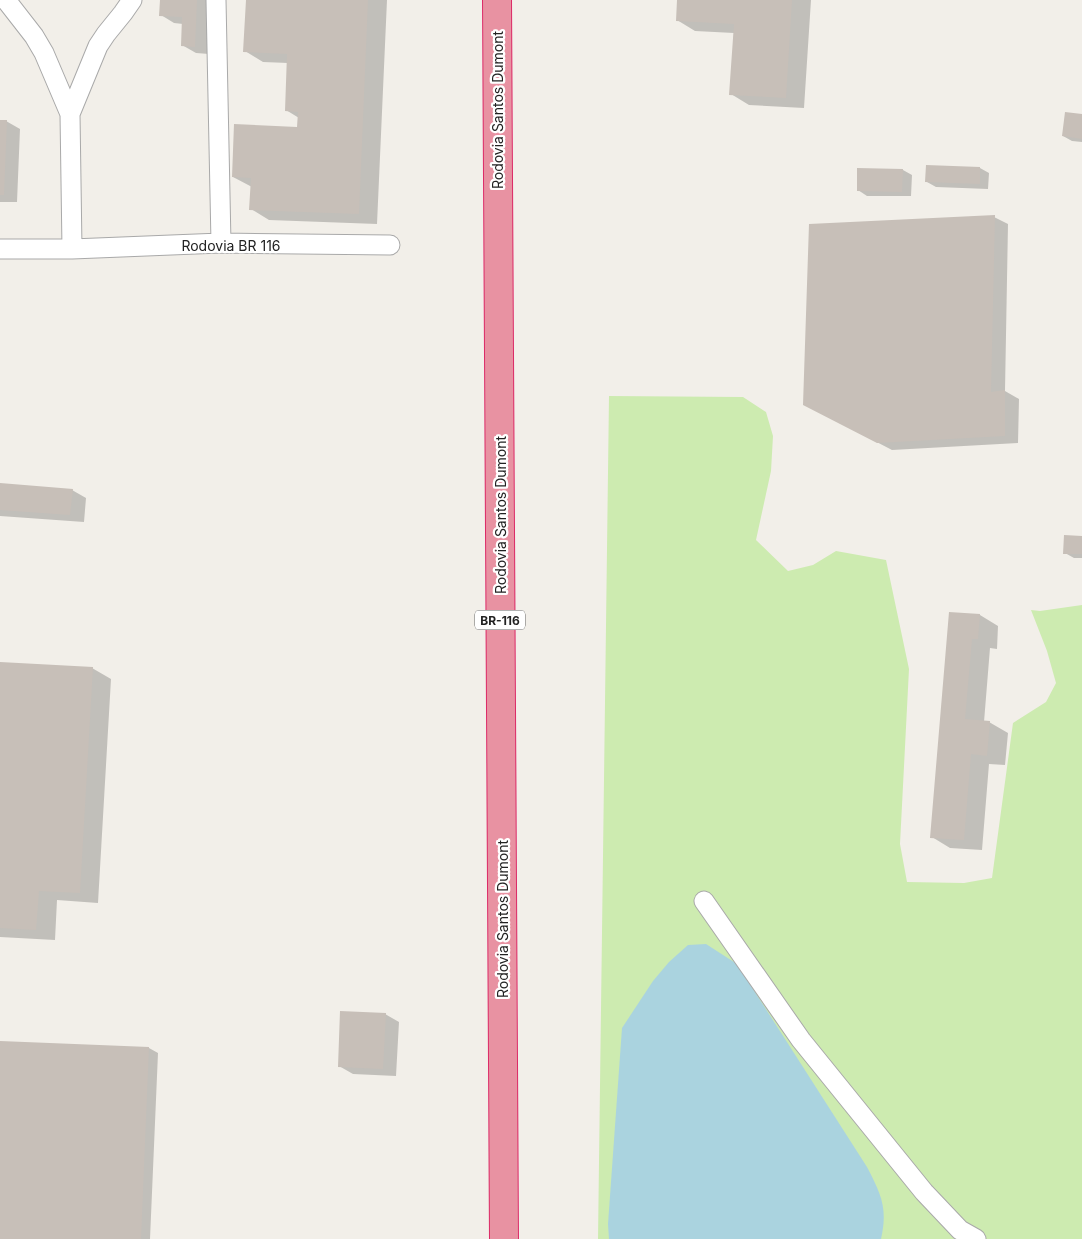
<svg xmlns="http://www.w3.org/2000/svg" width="1082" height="1239" font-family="Inter,sans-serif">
	<rect width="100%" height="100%" fill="#f2efe9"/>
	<path fill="#cdebb0" d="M 609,396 L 743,397 L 766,412 L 773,436 L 771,471 L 756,540 L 788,571 L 813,565 L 836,551 L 886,560 L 909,669 L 900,844 L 907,882 L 964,883 L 992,878 L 1013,723 L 1046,702 L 1056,683 L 1047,651 L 1031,610 L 1040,611 L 1082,605 L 1082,1239 L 598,1239 Z"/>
	<path fill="#aad3df" d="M 706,944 L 737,964 L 867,1167 C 881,1194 888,1208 881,1239 L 609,1239 L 608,1224 L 622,1028 L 653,981 L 669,962 L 688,945 Z"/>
	<path fill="#0003" d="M 161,0 L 211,0 L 209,54 L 196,53 L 182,45 L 183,24 L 174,23 L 161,15 Z
		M 247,0 L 387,0 L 377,224 L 269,220 L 251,209 L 252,187 L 233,177 L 298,128 L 299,118 L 286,110 L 288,63 L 263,62 L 245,51 Z
		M 678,0 L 811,0 L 804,108 L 749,105 L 731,94 L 734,33 L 695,31 L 677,20 Z
		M 1082,115 L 1082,142 L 1072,141 L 1063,136 Z
		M 0,121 L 6,121 L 20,129 L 17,202 L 0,202 Z
		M 927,166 L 980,168 L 989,173 L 988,189 L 936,187 L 927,182 Z
		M 903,170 L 912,175 L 911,196 L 867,196 L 858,190 Z
		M 994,217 L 1008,224 L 1005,391 L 1019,399 L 1018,443 L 892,450 L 819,412 Z
		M 0,485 L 72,490 L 86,498 L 84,522 L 0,516 Z
		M 1082,537 L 1082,558 L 1074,558 L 1065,553 Z
		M 950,613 L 980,615 L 998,626 L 997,649 L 990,648 L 984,722 L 989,722 L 1008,733 L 1005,765 L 989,764 L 982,850 L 950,848 L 932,837 Z
		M 0,663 L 92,668 L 111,679 L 98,903 L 57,900 L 55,940 L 0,937 Z
		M 385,1014 L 399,1022 L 396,1076 L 353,1074 L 339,1066 Z
		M 0,1043 L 149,1048 L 158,1053 L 150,1239 L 0,1239 Z"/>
	<path fill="#c7bfb8" d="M 160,0 L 197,0 L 195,47 L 181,46 L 182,17 L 159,16 Z
		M 246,0 L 368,0 L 359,214 L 249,210 L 251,178 L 232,177 L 234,124 L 297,127 L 298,112 L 285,111 L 287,54 L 243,52 Z
		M 677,0 L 792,0 L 786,98 L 729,95 L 734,24 L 676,21 Z
		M 1065,112 L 1082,114 L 1082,139 L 1062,136 Z
		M 0,120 L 7,120 L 4,195 L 0,195 Z
		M 926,165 L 980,167 L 980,184 L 925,182 Z
		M 857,168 L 903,169 L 902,192 L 857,191 Z
		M 995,215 L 991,392 L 1005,390 L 1005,436 L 877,443 L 803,405 L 809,224 Z
		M 0,483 L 73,489 L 70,515 L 0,510 Z
		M 1064,535 L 1082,536 L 1082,554 L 1063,554 Z
		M 949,612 L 980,614 L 978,639 L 972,639 L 965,719 L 990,721 L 987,756 L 971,754 L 964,840 L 930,838 Z
		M 0,662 L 93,667 L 80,893 L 39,891 L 36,930 L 0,928 Z
		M 340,1011 L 386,1013 L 383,1069 L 338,1067 Z
		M 0,1041 L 149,1047 L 141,1239 L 0,1239 Z"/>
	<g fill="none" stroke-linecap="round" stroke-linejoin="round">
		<g stroke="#a9a9a9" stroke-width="21">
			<path id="street" d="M 6,0 L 34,36 L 44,53 L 70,114
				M 216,0 L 221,243
				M 0,249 L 72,249 L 221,243 L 390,245
				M 72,249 L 70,114 L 98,46 L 106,34 L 123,13 L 132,0
				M 704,901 L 801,1040 L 924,1192 L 960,1230 L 976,1239"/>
		</g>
		<g stroke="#dc2a67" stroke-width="30">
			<path id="highway" d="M 497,0 L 504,1239"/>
		</g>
		<use href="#street" stroke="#fff" stroke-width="19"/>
		<use href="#highway" stroke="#e892a2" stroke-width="28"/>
	</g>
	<g text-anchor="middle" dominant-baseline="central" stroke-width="4.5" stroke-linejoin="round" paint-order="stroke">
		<rect fill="#fff" stroke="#646464" stroke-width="1" x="475" y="610.5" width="50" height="19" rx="4"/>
		<g font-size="12" font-weight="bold" fill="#222">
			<text x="500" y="620">BR-116</text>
		</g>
		<g font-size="14" fill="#222" stroke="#fff">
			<text transform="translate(497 110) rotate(-90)">Rodovia Santos Dumont</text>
			<text x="231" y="245">Rodovia BR 116</text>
			<text transform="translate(500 515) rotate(-90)">Rodovia Santos Dumont</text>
			<text transform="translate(502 919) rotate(-90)">Rodovia Santos Dumont</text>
		</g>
	</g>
</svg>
